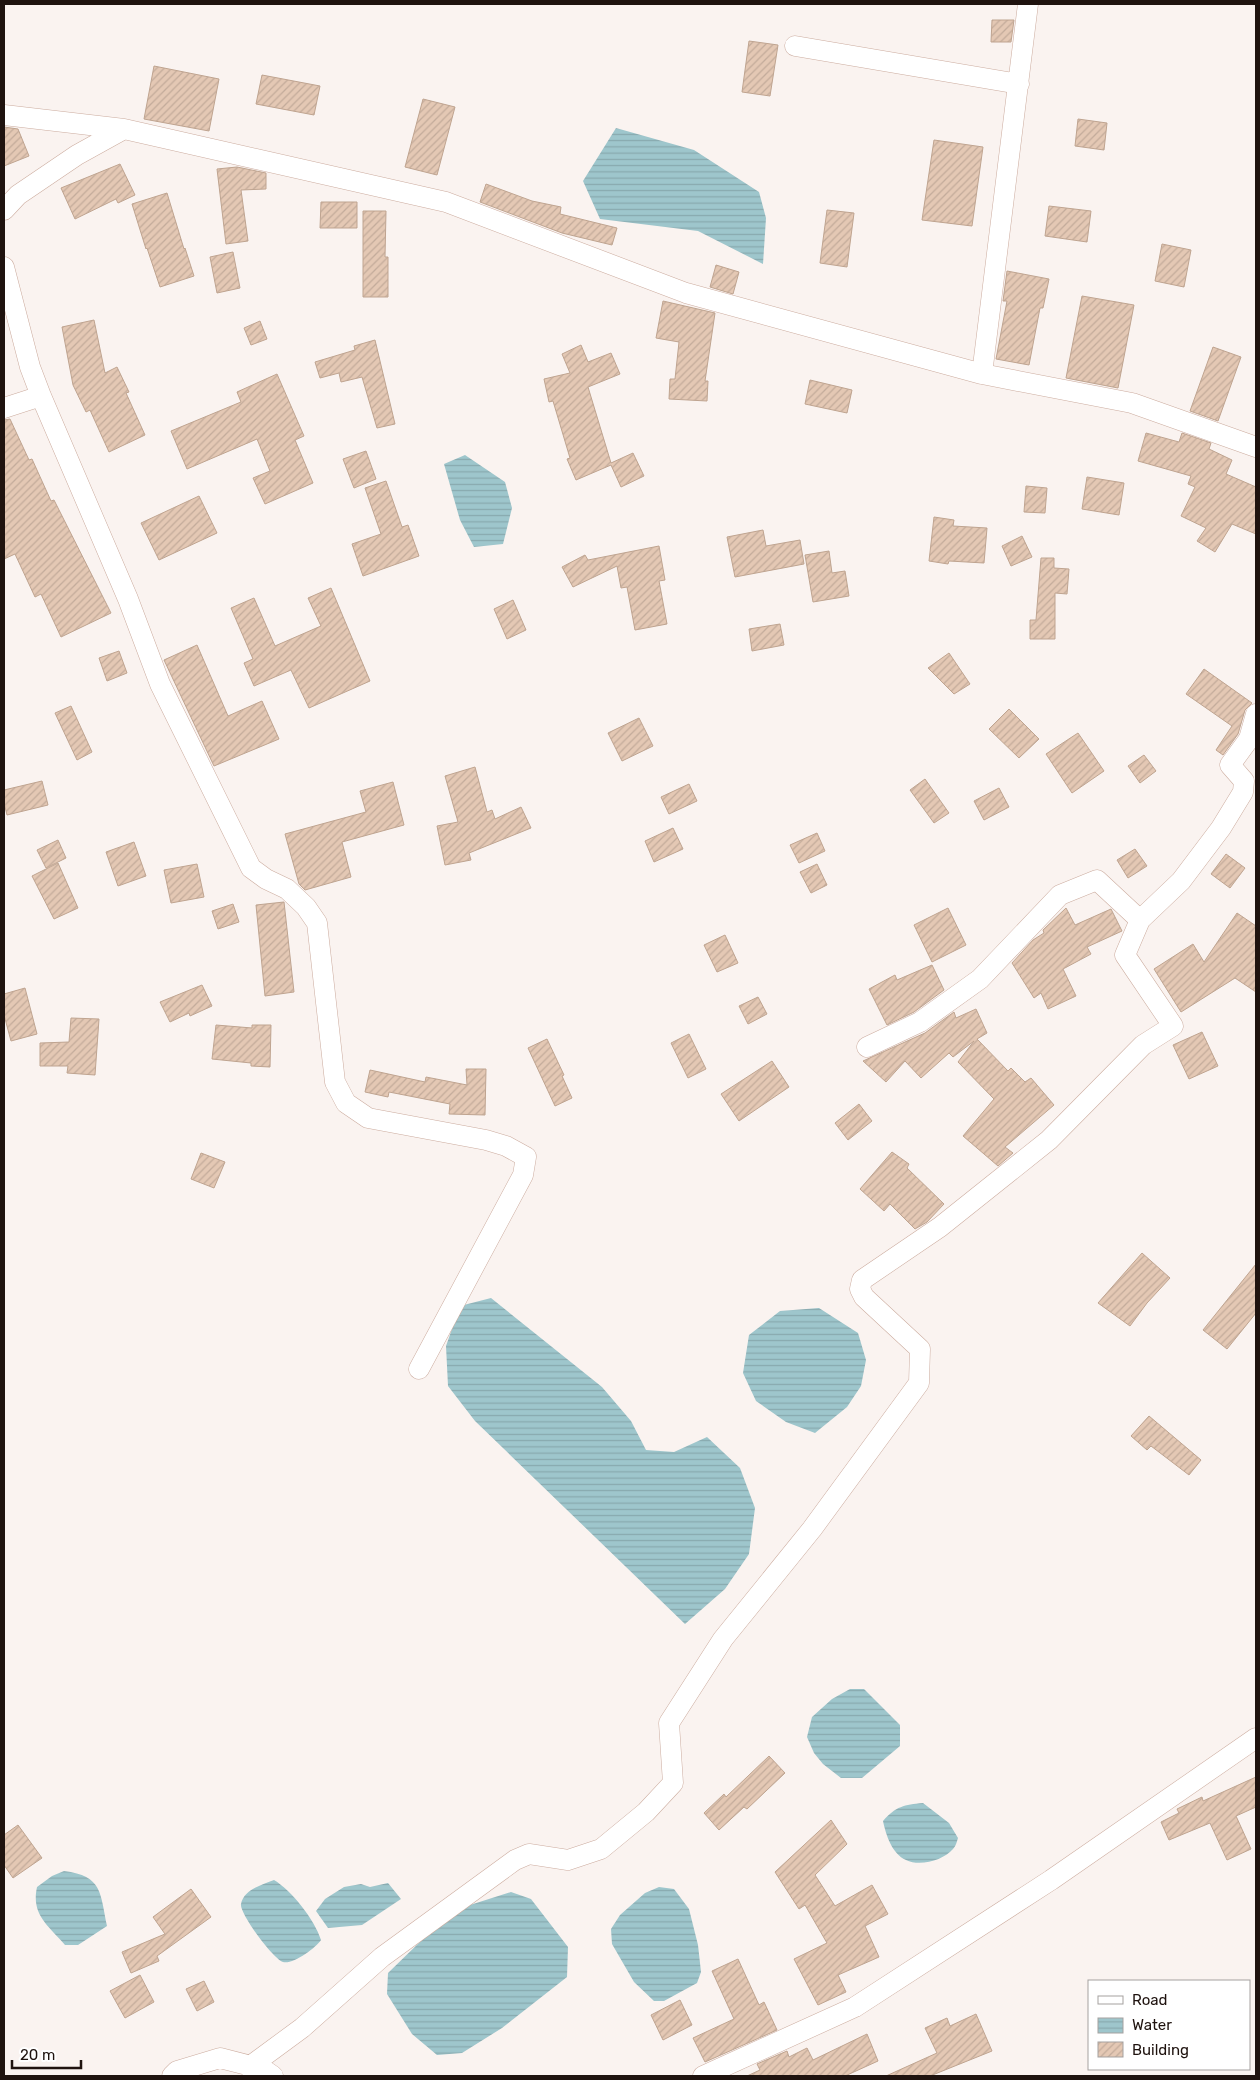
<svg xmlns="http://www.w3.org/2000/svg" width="1260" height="2080" font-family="Rubik,sans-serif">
	<defs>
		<pattern id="water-rules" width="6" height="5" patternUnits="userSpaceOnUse" patternTransform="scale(1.25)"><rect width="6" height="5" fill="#9ec6cc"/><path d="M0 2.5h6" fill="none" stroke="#88a9ae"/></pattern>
		<pattern id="building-hatch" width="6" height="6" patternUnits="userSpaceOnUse" patternTransform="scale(1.25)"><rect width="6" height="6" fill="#e4c8b4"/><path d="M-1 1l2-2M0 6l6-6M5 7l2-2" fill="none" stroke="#c3ab9a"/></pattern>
	</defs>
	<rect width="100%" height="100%" fill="#faf3f0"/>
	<path fill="url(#water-rules)" d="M 616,128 L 694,150 L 759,192 L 766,218 L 763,264 L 698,231 L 600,219 L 583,181 Z
		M 465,455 L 505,482 L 512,508 L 503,544 L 474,547 L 460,520 L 444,464 Z
		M 491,1298 L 602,1387 L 631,1421 L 646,1450 L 674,1452 L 707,1437 L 740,1468 L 755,1508 L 749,1554 L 725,1589 L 685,1624 L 475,1421 L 448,1386 L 446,1346 L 460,1306 Z
		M 819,1308 L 858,1333 L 866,1360 L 861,1386 L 847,1407 L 815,1433 L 786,1422 L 756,1401 L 743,1373 L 749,1335 L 780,1311 Z
		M 850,1689 L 864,1689 L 900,1725 L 900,1746 L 862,1778 L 841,1778 L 823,1764 L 814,1753 L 807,1737 L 812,1717 L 832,1699 Z
		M 923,1803 L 949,1823 L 958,1838 C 957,1841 956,1846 953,1849 C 944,1860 920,1867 906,1860 C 892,1854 886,1835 883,1821 C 896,1806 904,1805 923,1803 Z
		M 64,1871 C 103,1876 100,1893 107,1926 L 78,1945 L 65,1945 C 48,1925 31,1915 37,1887 L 52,1876 Z
		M 274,1880 C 291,1890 315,1920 321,1940 C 316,1948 292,1965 283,1962 C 273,1959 239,1913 241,1904 C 244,1889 262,1885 274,1880 Z
		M 388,1883 L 401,1899 L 362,1925 L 328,1928 L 316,1911 L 325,1899 L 344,1887 L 361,1884 L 370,1887 Z
		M 659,1887 L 674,1889 L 689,1909 L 698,1945 L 701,1972 L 697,1983 L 664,2001 L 654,2001 L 634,1982 L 612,1944 L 611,1929 L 620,1915 L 645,1893 Z
		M 511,1892 L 531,1899 L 568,1947 L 567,1977 L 502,2028 L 462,2053 L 437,2055 L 412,2034 L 387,1994 L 388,1973 L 425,1937 L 470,1905 Z"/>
	<path fill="url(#building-hatch)" stroke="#bfa490" d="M 992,20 L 1014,20 L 1011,42 L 991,42 Z
		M 749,41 L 778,45 L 770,96 L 742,92 Z
		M 154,66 L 219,79 L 209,131 L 144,119 Z
		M 262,75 L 320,86 L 314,115 L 256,104 Z
		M 423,99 L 455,107 L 437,175 L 405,167 Z
		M 1078,119 L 1107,123 L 1104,150 L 1075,146 Z
		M 4,127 L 18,129 L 29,156 L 4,166 Z
		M 934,140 L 983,147 L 972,226 L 922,220 Z
		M 120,164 L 135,195 L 118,203 L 116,199 L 75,219 L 61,188 Z
		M 237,167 L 266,173 L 266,189 L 241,190 L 248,241 L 226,244 L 217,169 Z
		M 486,184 L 532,201 L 561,207 L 560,214 L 617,228 L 612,245 L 562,233 L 480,202 Z
		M 167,193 L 184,249 L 185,248 L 194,276 L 160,287 L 147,248 L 146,249 L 132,204 Z
		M 321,202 L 357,202 L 357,228 L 320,228 Z
		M 1049,206 L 1091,211 L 1087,242 L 1045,236 Z
		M 827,210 L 854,213 L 847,267 L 820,263 Z
		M 363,211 L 386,211 L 385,257 L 388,257 L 388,297 L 363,297 Z
		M 1162,244 L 1191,250 L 1184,287 L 1155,281 Z
		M 233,252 L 240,288 L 217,293 L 210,257 Z
		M 716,265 L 739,272 L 733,294 L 710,287 Z
		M 1007,271 L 1049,279 L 1043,308 L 1040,308 L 1029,365 L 996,359 L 1007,301 L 1003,301 Z
		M 1082,296 L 1134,305 L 1118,388 L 1066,378 Z
		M 663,301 L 715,313 L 705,381 L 708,381 L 707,401 L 669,399 L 670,379 L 675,379 L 679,342 L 656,338 Z
		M 94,320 L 105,373 L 117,367 L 129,392 L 126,393 L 145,435 L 109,452 L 90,410 L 86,412 L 73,385 L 62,327 Z
		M 260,321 L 267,339 L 251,345 L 244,328 Z
		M 375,340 L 395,424 L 377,428 L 362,377 L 341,382 L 339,373 L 320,378 L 315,362 L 355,350 L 354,346 Z
		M 581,345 L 588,362 L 611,353 L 620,374 L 588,387 L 611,463 L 633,453 L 644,476 L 621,487 L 611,465 L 576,480 L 567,459 L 570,458 L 553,401 L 549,402 L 544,379 L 570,373 L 562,354 Z
		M 1213,347 L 1241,357 L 1218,421 L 1190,411 Z
		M 277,374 L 304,436 L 295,440 L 313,483 L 265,504 L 253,478 L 270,471 L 257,439 L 187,469 L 171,431 L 241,402 L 237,392 Z
		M 810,380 L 852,390 L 847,413 L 805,404 Z
		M 10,419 L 29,460 L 32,459 L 51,501 L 54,500 L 111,613 L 61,637 L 41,594 L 35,597 L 15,554 L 4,559 L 4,420 Z
		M 1146,433 L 1179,442 L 1182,433 L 1211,443 L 1209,449 L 1232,460 L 1226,474 L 1256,487 L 1256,534 L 1232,524 L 1215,552 L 1197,541 L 1206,528 L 1181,516 L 1195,487 L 1188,484 L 1191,476 L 1138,461 Z
		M 366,451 L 376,479 L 354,488 L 343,459 Z
		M 1087,477 L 1124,483 L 1119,515 L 1082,509 Z
		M 386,481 L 402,527 L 408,525 L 419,556 L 363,576 L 352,544 L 381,534 L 365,488 Z
		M 1026,486 L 1047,488 L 1045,513 L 1024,512 Z
		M 199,496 L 217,533 L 159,560 L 141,523 Z
		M 934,517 L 954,520 L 953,526 L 987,528 L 984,563 L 949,561 L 948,564 L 929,561 Z
		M 763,530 L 766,546 L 800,540 L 804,564 L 735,577 L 727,537 Z
		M 1022,536 L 1032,557 L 1011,566 L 1002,546 Z
		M 659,546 L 665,580 L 659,581 L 667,624 L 635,630 L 627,587 L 621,588 L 617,566 L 573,587 L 562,567 L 585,555 L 588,560 Z
		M 829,551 L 832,573 L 845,571 L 849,596 L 813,602 L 805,555 Z
		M 1041,558 L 1054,558 L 1054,568 L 1069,569 L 1067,594 L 1055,593 L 1055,639 L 1030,639 L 1030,620 L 1036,620 Z
		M 331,588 L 370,681 L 309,708 L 291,670 L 254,686 L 244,663 L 253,659 L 231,608 L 254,598 L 275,646 L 321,626 L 308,598 Z
		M 513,600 L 526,630 L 507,639 L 494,609 Z
		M 780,624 L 784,645 L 752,651 L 749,629 Z
		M 197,645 L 228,716 L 262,701 L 279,739 L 214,766 L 164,660 Z
		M 119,651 L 127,673 L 107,681 L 99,658 Z
		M 949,653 L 970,684 L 954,694 L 928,668 Z
		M 1204,669 L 1252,703 L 1245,710 L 1238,734 L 1223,755 L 1216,750 L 1232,726 L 1186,694 Z
		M 71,706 L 92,752 L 77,760 L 55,713 Z
		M 1009,709 L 1039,739 L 1019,758 L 989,729 Z
		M 639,718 L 653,746 L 622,761 L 608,733 Z
		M 1078,733 L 1104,771 L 1072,793 L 1046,754 Z
		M 1144,755 L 1156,771 L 1140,783 L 1128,766 Z
		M 475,767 L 487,812 L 492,810 L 495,819 L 521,807 L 531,828 L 469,853 L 471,860 L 445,865 L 437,826 L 458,822 L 445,776 Z
		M 925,779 L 949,813 L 934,823 L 910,790 Z
		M 42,781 L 48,805 L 7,815 L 4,803 L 4,790 Z
		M 393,782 L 404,825 L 342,842 L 351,877 L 305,890 L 299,884 L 285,834 L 366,812 L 360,791 Z
		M 689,784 L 697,801 L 669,814 L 661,797 Z
		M 999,788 L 1009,807 L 984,820 L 974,801 Z
		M 673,828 L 683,849 L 654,862 L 645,841 Z
		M 817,833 L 825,851 L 799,863 L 790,845 Z
		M 58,840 L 66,858 L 46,868 L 37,850 Z
		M 134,842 L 146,876 L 118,886 L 106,852 Z
		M 1135,849 L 1147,866 L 1128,878 L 1117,860 Z
		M 1226,854 L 1245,868 L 1230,888 L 1211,874 Z
		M 58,863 L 78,908 L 54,919 L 32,876 Z
		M 197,864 L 204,897 L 171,903 L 164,870 Z
		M 817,864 L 827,885 L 811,893 L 800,872 Z
		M 284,902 L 294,992 L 265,996 L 256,905 Z
		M 233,904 L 239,922 L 218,929 L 212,911 Z
		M 948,908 L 966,945 L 932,962 L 914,925 Z
		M 1066,908 L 1075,925 L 1111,909 L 1122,931 L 1087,947 L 1091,954 L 1063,969 L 1076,996 L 1048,1009 L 1041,993 L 1034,998 L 1012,963 L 1033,940 L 1044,933 L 1043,930 Z
		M 1237,913 L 1256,926 L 1256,992 L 1235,978 L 1181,1012 L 1154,969 L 1193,944 L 1204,962 Z
		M 725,935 L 738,963 L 717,972 L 704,945 Z
		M 932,965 L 944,990 L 914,1012 L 887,1025 L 869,989 L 895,975 L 897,980 Z
		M 202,985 L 212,1006 L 190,1016 L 189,1013 L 170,1022 L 160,1002 Z
		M 25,988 L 37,1034 L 11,1041 L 4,1015 L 4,994 Z
		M 758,997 L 767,1014 L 748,1024 L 739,1006 Z
		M 976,1009 L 987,1033 L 977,1039 L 1008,1071 L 1011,1068 L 1025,1082 L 1031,1078 L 1054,1105 L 1005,1147 L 1013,1153 L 998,1166 L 963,1136 L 994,1099 L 958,1062 L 974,1041 L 953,1057 L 949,1053 L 921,1078 L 905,1061 L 886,1082 L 863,1061 L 925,1033 L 954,1012 L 956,1018 Z
		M 71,1018 L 99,1019 L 95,1075 L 67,1073 L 68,1066 L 40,1066 L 40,1043 L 69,1042 Z
		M 216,1025 L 252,1028 L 252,1025 L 271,1025 L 270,1067 L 251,1066 L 251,1063 L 212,1059 Z
		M 1202,1032 L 1218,1066 L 1189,1079 L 1173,1045 Z
		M 689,1034 L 706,1069 L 688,1078 L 671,1043 Z
		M 547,1039 L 564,1075 L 562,1076 L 572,1098 L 555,1106 L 528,1048 Z
		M 772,1061 L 789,1087 L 739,1121 L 721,1094 Z
		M 466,1069 L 486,1069 L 485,1115 L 449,1114 L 450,1104 L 389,1092 L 388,1097 L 365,1092 L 370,1070 L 425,1082 L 426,1077 L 467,1085 Z
		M 859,1104 L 872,1121 L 848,1140 L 835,1123 Z
		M 892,1152 L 909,1164 L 907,1168 L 944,1204 L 927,1222 L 915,1229 L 890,1204 L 884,1211 L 860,1189 Z
		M 201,1153 L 225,1162 L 214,1188 L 191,1179 Z
		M 1142,1253 L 1170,1278 L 1147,1303 L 1130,1326 L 1098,1303 Z
		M 1256,1264 L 1256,1313 L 1227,1349 L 1203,1330 Z
		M 1149,1416 L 1201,1460 L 1189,1475 L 1151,1446 L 1147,1450 L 1131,1436 Z
		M 769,1756 L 785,1773 L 747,1809 L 744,1807 L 719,1830 L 704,1813 L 724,1794 L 726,1797 Z
		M 1256,1777 L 1256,1807 L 1236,1816 L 1251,1849 L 1227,1860 L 1210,1823 L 1169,1840 L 1161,1822 L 1179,1813 L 1177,1809 L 1202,1797 L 1203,1801 Z
		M 831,1820 L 847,1844 L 815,1875 L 835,1906 L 872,1885 L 888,1914 L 865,1926 L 879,1957 L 838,1975 L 846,1992 L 818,2005 L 794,1959 L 827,1943 L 805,1905 L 799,1909 L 775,1872 Z
		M 18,1825 L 42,1858 L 13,1878 L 4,1865 L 4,1835 Z
		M 191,1889 L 211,1917 L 157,1956 L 159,1961 L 131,1973 L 122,1952 L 165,1934 L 153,1917 Z
		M 738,1959 L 759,2005 L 764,2002 L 777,2030 L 705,2062 L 693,2038 L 734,2019 L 712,1971 Z
		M 140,1975 L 154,2002 L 125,2018 L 110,1991 Z
		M 204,1981 L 214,2002 L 197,2011 L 186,1989 Z
		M 680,2000 L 692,2025 L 663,2040 L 651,2015 Z
		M 976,2014 L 992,2051 L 930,2076 L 886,2076 L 937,2053 L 925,2028 L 947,2018 L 950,2026 Z
		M 867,2034 L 878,2061 L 845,2076 L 747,2076 L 760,2070 L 757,2064 L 787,2051 L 789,2057 L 807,2048 L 813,2060 Z"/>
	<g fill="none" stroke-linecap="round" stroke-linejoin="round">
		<g stroke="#ccac9f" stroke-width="21">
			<path id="street" d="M 795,46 L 1019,84
				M 4,115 L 124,129
				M 4,210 L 18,195 L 77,155 L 124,129 L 446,202 L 686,293 L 982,374 L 1132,403 L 1256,447
				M 4,267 L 30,367 L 41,396 L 128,599 L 160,684 L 251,868 L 266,879 L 287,889 L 306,907 L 317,923 L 335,1082 L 346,1103 L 368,1118 L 486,1140 L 506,1146 L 526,1157 L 523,1175 L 419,1369
				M 982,374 L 1028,4
				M 4,408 L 41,396
				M 867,1047 L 920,1022 L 980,979 L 1060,895 L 1097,880 L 1140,920
				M 249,2067 L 302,2028 L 382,1957 L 515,1860 L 529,1854 L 568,1860 L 601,1849 L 646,1812 L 673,1783 L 669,1723 L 723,1639 L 812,1529 L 919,1383 L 920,1349 L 864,1297 L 860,1289 L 862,1280 L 940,1227 L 1049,1140 L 1143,1045 L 1173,1026 L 1125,955 L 1140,920 L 1181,881 L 1221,828 L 1243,792 L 1244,781 L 1230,765 L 1249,739 L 1256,714
				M 172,2076 L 177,2071 L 220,2058 L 263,2069 L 273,2076
				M 703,2076 L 855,2007 L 1051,1880 L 1256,1738"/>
		</g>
		<use href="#street" stroke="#fff" stroke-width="20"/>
	</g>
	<rect width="1260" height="2080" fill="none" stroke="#1f130f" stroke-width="10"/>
	<rect x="1088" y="1980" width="162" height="90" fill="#ffffff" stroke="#a5a19f"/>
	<rect x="1098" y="1996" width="25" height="8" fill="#ffffff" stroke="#a5a19f"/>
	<text x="1132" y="2005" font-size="15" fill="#1f130f">Road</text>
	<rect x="1098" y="2018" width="25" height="15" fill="url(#water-rules)" stroke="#a5a19f"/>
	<text x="1132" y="2030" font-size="15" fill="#1f130f">Water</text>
	<rect x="1098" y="2042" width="25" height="15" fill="url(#building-hatch)" stroke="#a5a19f"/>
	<text x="1132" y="2055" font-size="15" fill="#1f130f">Building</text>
	<path d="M12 2060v8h69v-8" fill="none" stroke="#1f130f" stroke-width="2.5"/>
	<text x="20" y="2060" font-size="15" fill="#1f130f" stroke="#ffffff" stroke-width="4" paint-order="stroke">20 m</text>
</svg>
